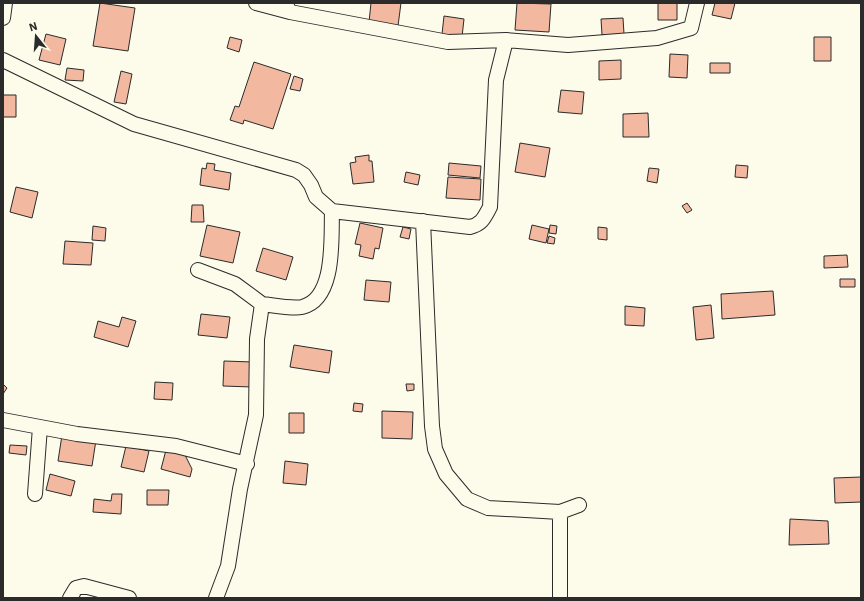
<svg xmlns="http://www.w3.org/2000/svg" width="864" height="601" font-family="'IBM Plex Sans',sans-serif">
	<rect width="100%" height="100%" fill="#fdfbea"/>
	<path fill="#f2b8a0" stroke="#2b2b2b" d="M 100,3 L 135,8 L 128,51 L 93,46 Z
		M 371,3 L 401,3 L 398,26 L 369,22 Z
		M 517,3 L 551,4 L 549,32 L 515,30 Z
		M 658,3 L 677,3 L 677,20 L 658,20 Z
		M 715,3 L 735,3 L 731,19 L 712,15 Z
		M 444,16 L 464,19 L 462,37 L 442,34 Z
		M 623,18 L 624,34 L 602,35 L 601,19 Z
		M 46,34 L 66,39 L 60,65 L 39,60 Z
		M 230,37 L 242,40 L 239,52 L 227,48 Z
		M 814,37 L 831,37 L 831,61 L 814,61 Z
		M 670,54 L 688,55 L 687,78 L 669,77 Z
		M 621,60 L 621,79 L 599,80 L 599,61 Z
		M 254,62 L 291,74 L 273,129 L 244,120 L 243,124 L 230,120 L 235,106 L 239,107 Z
		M 710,63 L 730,63 L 730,73 L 710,73 Z
		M 67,68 L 84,70 L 83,81 L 65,80 Z
		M 121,71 L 132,74 L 126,104 L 114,102 Z
		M 294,76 L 303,79 L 300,91 L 290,89 Z
		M 561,90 L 584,92 L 582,114 L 558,112 Z
		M 3,95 L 16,95 L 16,117 L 3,117 Z
		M 648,113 L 649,137 L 623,137 L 623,114 Z
		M 520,143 L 550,148 L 545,177 L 515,172 Z
		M 369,155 L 369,161 L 372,161 L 374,182 L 353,184 L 350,163 L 356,162 L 355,157 Z
		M 207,163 L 215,164 L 214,170 L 231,173 L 229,190 L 200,185 L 202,168 L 206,169 Z
		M 449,163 L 481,166 L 480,178 L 448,175 Z
		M 736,165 L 748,166 L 747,178 L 735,177 Z
		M 649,168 L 659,169 L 657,183 L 647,181 Z
		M 406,172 L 420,175 L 418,185 L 404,182 Z
		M 448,177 L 481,179 L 480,200 L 446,198 Z
		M 16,187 L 38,192 L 32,218 L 10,212 Z
		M 687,203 L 692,210 L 687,213 L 682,206 Z
		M 192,205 L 203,205 L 204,222 L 191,222 Z
		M 360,223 L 383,228 L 379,249 L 375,248 L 373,259 L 359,256 L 361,245 L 355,244 Z
		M 207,225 L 240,232 L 233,263 L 200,256 Z
		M 532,225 L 549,229 L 546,243 L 529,239 Z
		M 550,225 L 557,226 L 556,234 L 549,233 Z
		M 93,226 L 106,228 L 105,241 L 92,240 Z
		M 403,227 L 411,229 L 409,239 L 400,237 Z
		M 598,227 L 607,228 L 607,240 L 598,239 Z
		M 549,236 L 555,238 L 554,244 L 547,243 Z
		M 65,241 L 93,243 L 91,265 L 63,264 Z
		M 263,248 L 293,257 L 286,280 L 256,271 Z
		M 847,255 L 848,267 L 824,268 L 824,256 Z
		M 840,279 L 855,279 L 855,287 L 840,287 Z
		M 366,280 L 391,282 L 389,302 L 364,300 Z
		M 773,291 L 775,315 L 722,319 L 721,294 Z
		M 711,305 L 714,338 L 696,340 L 693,307 Z
		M 625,306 L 645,308 L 644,326 L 625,325 Z
		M 201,314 L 230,317 L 227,338 L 198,335 Z
		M 122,317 L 136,321 L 128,347 L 94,337 L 98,321 L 119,327 Z
		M 294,345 L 332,351 L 329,373 L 290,367 Z
		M 224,361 L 253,362 L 252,387 L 223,386 Z
		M 155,382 L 173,383 L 172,400 L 154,399 Z
		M 3,384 L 7,388 L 3,394 Z
		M 406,384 L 414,384 L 414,390 L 407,391 Z
		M 354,403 L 363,404 L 362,412 L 353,411 Z
		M 382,411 L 413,412 L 412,439 L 382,438 Z
		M 289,413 L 304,413 L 304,433 L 289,433 Z
		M 62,435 L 96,440 L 92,466 L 58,461 Z
		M 10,445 L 27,446 L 26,455 L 9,453 Z
		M 126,446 L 149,451 L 144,472 L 121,467 Z
		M 166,450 L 185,455 L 192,469 L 190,477 L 161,469 Z
		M 285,461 L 308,464 L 306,485 L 283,483 Z
		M 50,474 L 75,481 L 71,496 L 46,490 Z
		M 861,477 L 861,502 L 835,503 L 834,478 Z
		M 147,490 L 169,490 L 168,505 L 147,505 Z
		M 112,494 L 122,494 L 121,514 L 93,512 L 94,499 L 111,501 Z
		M 790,519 L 828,521 L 829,544 L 789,545 Z"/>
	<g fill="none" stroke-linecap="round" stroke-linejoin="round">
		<g stroke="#2b2b2b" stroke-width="16">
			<path id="minor" d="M 256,3 L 290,12
				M 285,3 L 290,12 L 448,42 L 506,40
				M 3,18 L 5,3
				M 3,60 L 134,124 L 296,170 L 304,175 L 311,185 L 316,197 L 332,211 L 470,227 C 482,224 484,218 490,207 L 496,80 L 506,40 L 568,45 L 657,38 L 691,28 L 697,3
				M 423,221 L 432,426 L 435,449 L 446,474 L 467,499 L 488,508 L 560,512 L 579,505
				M 198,270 L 235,284 L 262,304
				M 3,420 L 40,427 L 35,494
				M 40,427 L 77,434 L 176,446 L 247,464
				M 70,598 L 76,588 L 84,586 L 129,598
				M 216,598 L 228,566 L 240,489 L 256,415 L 257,339 L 262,304 C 272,305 292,309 302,307 C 336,299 331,238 332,211
				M 560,598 L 560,512"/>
		</g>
		<use href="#minor" stroke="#fdfbea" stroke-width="14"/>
	</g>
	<rect width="864" height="601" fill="none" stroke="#2b2b2b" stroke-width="8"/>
	<g transform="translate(36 36) rotate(343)" stroke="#fdfbea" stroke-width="3" paint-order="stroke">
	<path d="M0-3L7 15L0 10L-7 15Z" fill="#2b2b2b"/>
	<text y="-6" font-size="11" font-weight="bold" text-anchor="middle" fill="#2b2b2b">N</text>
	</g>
</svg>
